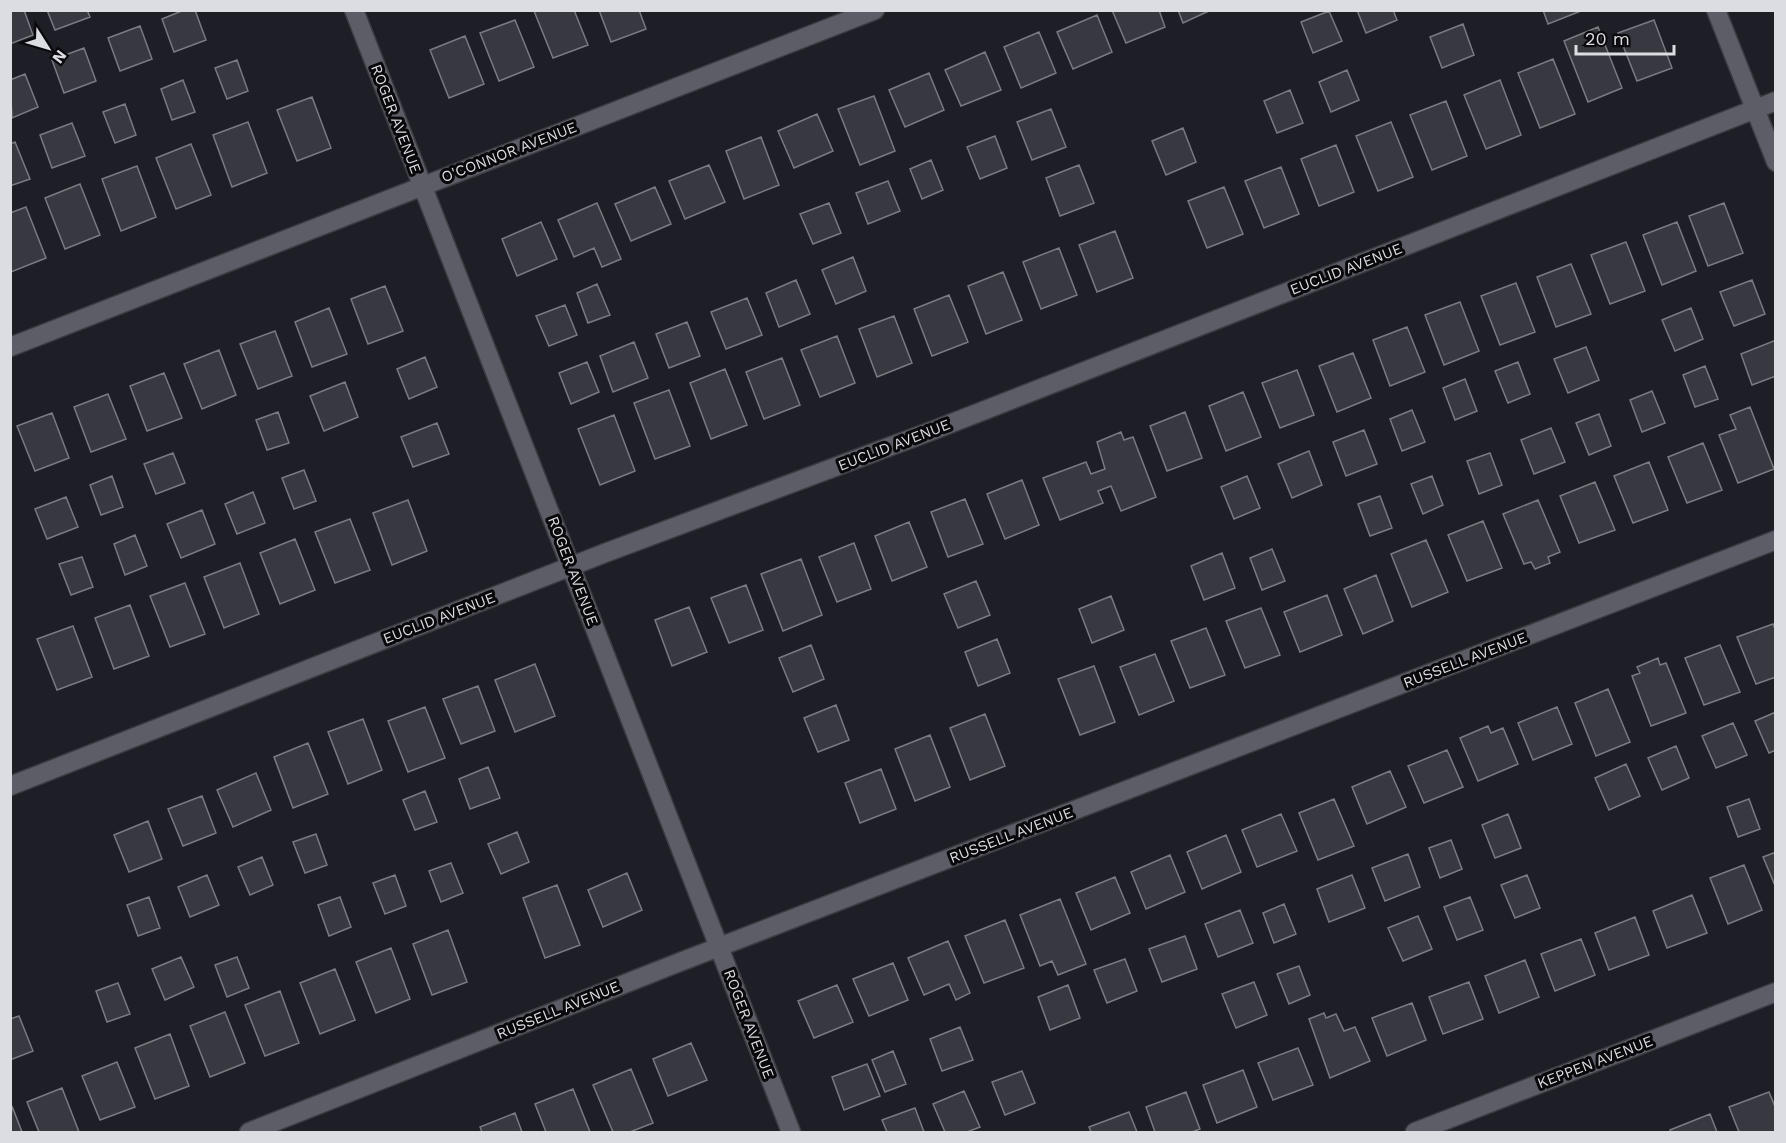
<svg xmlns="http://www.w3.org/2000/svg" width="1786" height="1143" font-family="'Work Sans',sans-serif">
	<rect width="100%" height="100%" fill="#1e1e26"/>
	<path fill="#383840" stroke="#7a7a83" stroke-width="1.5" d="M 10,10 L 24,10 L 33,35 L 10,44 Z
		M 47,10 L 87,10 L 90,17 L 55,30 Z
		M 184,10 L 195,10 L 206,40 L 174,52 L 162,19 Z
		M 574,10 L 588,45 L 553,58 L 534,11 Z
		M 599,10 L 639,10 L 646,29 L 611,42 Z
		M 1112,10 L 1159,10 L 1165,27 L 1126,43 Z
		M 1178,10 L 1211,10 L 1183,23 Z
		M 1357,10 L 1393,10 L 1397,20 L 1366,33 Z
		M 1543,10 L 1580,10 L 1581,11 L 1548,24 Z
		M 1329,11 L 1342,41 L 1313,53 L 1301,22 Z
		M 1097,15 L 1112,52 L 1073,69 L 1057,32 Z
		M 515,20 L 534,67 L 499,81 L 480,33 Z
		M 1654,20 L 1672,68 L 1637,81 L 1618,33 Z
		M 1463,24 L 1474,55 L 1442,68 L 1430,37 Z
		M 140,26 L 152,59 L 120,71 L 108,38 Z
		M 1598,27 L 1622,88 L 1588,102 L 1564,41 Z
		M 1039,32 L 1056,73 L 1021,88 L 1004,47 Z
		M 465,36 L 484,84 L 449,98 L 430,50 Z
		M 84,48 L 96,81 L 64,93 L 52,60 Z
		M 985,52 L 1001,90 L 961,106 L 945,70 Z
		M 1553,59 L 1575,114 L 1540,128 L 1518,73 Z
		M 237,60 L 248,91 L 227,99 L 215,68 Z
		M 1347,70 L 1359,100 L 1331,112 L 1319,82 Z
		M 929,73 L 944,110 L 905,127 L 889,90 Z
		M 25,74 L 38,107 L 12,118 L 10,80 Z
		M 183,80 L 195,112 L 172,120 L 161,89 Z
		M 1500,80 L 1521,135 L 1486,149 L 1464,95 Z
		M 1290,90 L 1303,123 L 1277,133 L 1264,101 Z
		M 874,96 L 895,151 L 860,165 L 838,109 Z
		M 312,97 L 331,148 L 297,161 L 277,110 Z
		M 1446,101 L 1467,156 L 1432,170 L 1410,115 Z
		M 125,104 L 136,135 L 115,143 L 103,112 Z
		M 1051,109 L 1066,147 L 1032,160 L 1017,122 Z
		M 817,114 L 833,151 L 794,168 L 778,131 Z
		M 248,122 L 267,173 L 232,187 L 213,135 Z
		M 1391,122 L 1413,177 L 1378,191 L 1356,136 Z
		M 72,123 L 85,156 L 52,168 L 40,135 Z
		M 1183,128 L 1196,162 L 1166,175 L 1152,141 Z
		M 995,136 L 1007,168 L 980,179 L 967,147 Z
		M 761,137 L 779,185 L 744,199 L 726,151 Z
		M 15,142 L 30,179 L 10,186 L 10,144 Z
		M 191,144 L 211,195 L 176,209 L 156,158 Z
		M 1336,145 L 1354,192 L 1319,206 L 1301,159 Z
		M 931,160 L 943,190 L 922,199 L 910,169 Z
		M 709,165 L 725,202 L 685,219 L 669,181 Z
		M 1079,165 L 1094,203 L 1060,216 L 1046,178 Z
		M 137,166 L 156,217 L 121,231 L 102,179 Z
		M 1281,167 L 1299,214 L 1264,228 L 1245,181 Z
		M 888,181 L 900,211 L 868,224 L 856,193 Z
		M 80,184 L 100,235 L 65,249 L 45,198 Z
		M 655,187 L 671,224 L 631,241 L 615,204 Z
		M 1224,187 L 1243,234 L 1207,248 L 1188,201 Z
		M 597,203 L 621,259 L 602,267 L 594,248 L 574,257 L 558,220 Z
		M 829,203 L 841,233 L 813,244 L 800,214 Z
		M 1724,203 L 1743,253 L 1708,266 L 1689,216 Z
		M 26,207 L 46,258 L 11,272 L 10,213 Z
		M 541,222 L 557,259 L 517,276 L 502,239 Z
		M 1677,222 L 1696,271 L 1662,285 L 1643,235 Z
		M 1115,231 L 1133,278 L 1097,292 L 1079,245 Z
		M 1626,242 L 1645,291 L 1610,304 L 1591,255 Z
		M 1059,248 L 1077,295 L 1041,309 L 1023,262 Z
		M 853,257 L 866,291 L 836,304 L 822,270 Z
		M 1571,264 L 1591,314 L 1556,327 L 1537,277 Z
		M 1003,272 L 1022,320 L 986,334 L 968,286 Z
		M 796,280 L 810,314 L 779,327 L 766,293 Z
		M 1752,280 L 1765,314 L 1734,326 L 1720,292 Z
		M 1516,283 L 1535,332 L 1500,345 L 1481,296 Z
		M 597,284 L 610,315 L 588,323 L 577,293 Z
		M 385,286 L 403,331 L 368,344 L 351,299 Z
		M 949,295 L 968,342 L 932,356 L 914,309 Z
		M 747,298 L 762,335 L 726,349 L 711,312 Z
		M 1460,302 L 1479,351 L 1444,365 L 1425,315 Z
		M 565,305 L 577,335 L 549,346 L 536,316 Z
		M 329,308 L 347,354 L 312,367 L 295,322 Z
		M 1691,308 L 1703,339 L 1675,351 L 1662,320 Z
		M 894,316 L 912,363 L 877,377 L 859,329 Z
		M 687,322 L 700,356 L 669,368 L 656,334 Z
		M 1407,327 L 1425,372 L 1390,386 L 1373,340 Z
		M 275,331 L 292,376 L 258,389 L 240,344 Z
		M 837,336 L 855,383 L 820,397 L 801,350 Z
		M 1776,340 L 1776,376 L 1752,385 L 1741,354 Z
		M 634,342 L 648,378 L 613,392 L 600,356 Z
		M 1586,347 L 1599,380 L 1568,393 L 1554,359 Z
		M 219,350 L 236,395 L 202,409 L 184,364 Z
		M 1353,353 L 1371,398 L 1337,412 L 1319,366 Z
		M 425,357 L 437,387 L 409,399 L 397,369 Z
		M 782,358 L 800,405 L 764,419 L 746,372 Z
		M 587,362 L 599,392 L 571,404 L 559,373 Z
		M 1518,362 L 1530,394 L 1508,403 L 1495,371 Z
		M 1705,366 L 1718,399 L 1695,407 L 1683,375 Z
		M 725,369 L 747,425 L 711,439 L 690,383 Z
		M 1297,370 L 1314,415 L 1280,428 L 1262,383 Z
		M 164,373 L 182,418 L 147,431 L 130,386 Z
		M 1465,379 L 1477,411 L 1455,420 L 1443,388 Z
		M 345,382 L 358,417 L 324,431 L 310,396 Z
		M 669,390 L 690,446 L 655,459 L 634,403 Z
		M 1652,391 L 1665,423 L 1642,432 L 1630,400 Z
		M 1243,392 L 1261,437 L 1226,451 L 1209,406 Z
		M 108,394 L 126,439 L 91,452 L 74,407 Z
		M 1750,407 L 1774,469 L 1738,483 L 1719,435 L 1736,429 L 1730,415 Z
		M 1412,410 L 1425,442 L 1402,451 L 1390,419 Z
		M 278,412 L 289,443 L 267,450 L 256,420 Z
		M 1185,412 L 1202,458 L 1167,471 L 1150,426 Z
		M 52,413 L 69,458 L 35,471 L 17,426 Z
		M 1599,414 L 1611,446 L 1589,455 L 1576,423 Z
		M 614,415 L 635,471 L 600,485 L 578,429 Z
		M 437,423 L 449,454 L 413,467 L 401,437 Z
		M 1551,428 L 1565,462 L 1534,474 L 1521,440 Z
		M 1364,430 L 1377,464 L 1346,476 L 1333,442 Z
		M 1121,432 L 1124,440 L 1133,437 L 1156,497 L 1121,511 L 1111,486 L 1098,491 L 1103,503 L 1060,520 L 1043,478 L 1086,462 L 1091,474 L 1105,469 L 1097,442 Z
		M 1703,443 L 1722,490 L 1687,503 L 1668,457 Z
		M 1309,451 L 1322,485 L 1292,498 L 1278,464 Z
		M 173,453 L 185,483 L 156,494 L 144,464 Z
		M 1490,453 L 1502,485 L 1479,494 L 1467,461 Z
		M 1649,462 L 1668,510 L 1633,523 L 1614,476 Z
		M 304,470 L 316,501 L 294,509 L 282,478 Z
		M 112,476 L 123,507 L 101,515 L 90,485 Z
		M 1247,476 L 1260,508 L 1234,519 L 1221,487 Z
		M 1432,476 L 1443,505 L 1423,514 L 1411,484 Z
		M 1022,480 L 1039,525 L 1005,539 L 987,494 Z
		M 1595,482 L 1615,530 L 1579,543 L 1560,496 Z
		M 253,492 L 265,523 L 237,534 L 225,504 Z
		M 1380,496 L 1392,528 L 1370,536 L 1358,504 Z
		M 66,497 L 78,527 L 47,539 L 35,509 Z
		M 965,499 L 983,544 L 948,557 L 931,512 Z
		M 408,500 L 427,551 L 392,565 L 373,513 Z
		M 1538,500 L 1560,552 L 1548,557 L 1550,563 L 1535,569 L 1531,562 L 1524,564 L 1503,514 Z
		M 202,510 L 215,544 L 181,558 L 167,524 Z
		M 350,519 L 370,570 L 335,583 L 315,532 Z
		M 1483,521 L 1502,568 L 1467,581 L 1448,535 Z
		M 909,522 L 927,567 L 892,581 L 875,536 Z
		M 135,535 L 147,566 L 125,575 L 114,544 Z
		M 295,539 L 315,590 L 280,604 L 260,553 Z
		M 1426,540 L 1448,592 L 1412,607 L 1391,554 Z
		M 854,543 L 871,589 L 837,602 L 819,557 Z
		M 1272,549 L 1285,581 L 1262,590 L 1250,558 Z
		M 1222,553 L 1235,588 L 1204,600 L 1191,566 Z
		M 82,557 L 93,587 L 71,595 L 59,564 Z
		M 801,559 L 822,615 L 783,631 L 761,574 Z
		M 240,563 L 259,614 L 224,628 L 204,577 Z
		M 1376,575 L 1393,621 L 1363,634 L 1344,589 Z
		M 976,581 L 990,615 L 958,628 L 944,594 Z
		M 185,583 L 205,634 L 170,647 L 150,596 Z
		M 746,585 L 763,630 L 729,643 L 711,598 Z
		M 1327,595 L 1342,635 L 1300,652 L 1284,612 Z
		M 1111,596 L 1124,630 L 1092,643 L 1079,609 Z
		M 130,605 L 149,656 L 114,669 L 95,618 Z
		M 689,607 L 707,652 L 672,666 L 655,620 Z
		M 1261,608 L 1280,655 L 1245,668 L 1226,621 Z
		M 1773,624 L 1776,631 L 1776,677 L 1756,684 L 1737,637 Z
		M 73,626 L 92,677 L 57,690 L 37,639 Z
		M 1206,628 L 1225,675 L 1190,688 L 1171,641 Z
		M 997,639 L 1010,673 L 978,686 L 965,652 Z
		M 811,645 L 824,679 L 793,692 L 779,658 Z
		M 1720,645 L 1740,692 L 1704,705 L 1685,658 Z
		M 1155,654 L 1174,701 L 1139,715 L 1120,667 Z
		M 1658,658 L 1660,665 L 1666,663 L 1686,713 L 1651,726 L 1632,676 L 1640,673 L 1637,667 Z
		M 535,664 L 555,716 L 515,732 L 495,680 Z
		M 1094,666 L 1115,722 L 1080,735 L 1058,679 Z
		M 478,686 L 495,731 L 461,744 L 443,699 Z
		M 1608,689 L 1630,742 L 1596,756 L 1575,703 Z
		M 836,705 L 849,740 L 818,752 L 804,718 Z
		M 425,707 L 445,758 L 408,772 L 388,721 Z
		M 1557,707 L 1572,744 L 1533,760 L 1518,723 Z
		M 1776,712 L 1776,750 L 1769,753 L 1755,721 Z
		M 985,714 L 1005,766 L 970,780 L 950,728 Z
		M 363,719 L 382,770 L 348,784 L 328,732 Z
		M 1733,723 L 1747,755 L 1716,768 L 1702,736 Z
		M 1488,726 L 1491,733 L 1503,728 L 1518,764 L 1478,781 L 1460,738 Z
		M 930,735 L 950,787 L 915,801 L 895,749 Z
		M 308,743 L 328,794 L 293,808 L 274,757 Z
		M 1676,746 L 1689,778 L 1662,790 L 1648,758 Z
		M 1447,750 L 1463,787 L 1424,803 L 1408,766 Z
		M 1626,764 L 1640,796 L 1609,810 L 1595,778 Z
		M 488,767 L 500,798 L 470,809 L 459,779 Z
		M 881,769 L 896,809 L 860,823 L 845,783 Z
		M 1390,771 L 1406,807 L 1367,824 L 1352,787 Z
		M 256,773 L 271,810 L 233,827 L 217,790 Z
		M 425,791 L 437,822 L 415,830 L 403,800 Z
		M 202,796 L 216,833 L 183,846 L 168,809 Z
		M 1334,799 L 1354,846 L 1318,860 L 1299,813 Z
		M 1749,799 L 1760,829 L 1738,837 L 1727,807 Z
		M 1281,814 L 1297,851 L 1257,867 L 1242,830 Z
		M 1508,814 L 1521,848 L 1495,858 L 1482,825 Z
		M 148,821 L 162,859 L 129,872 L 114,835 Z
		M 517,832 L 529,862 L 501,874 L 488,844 Z
		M 316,834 L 327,865 L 305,873 L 293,842 Z
		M 1226,835 L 1241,872 L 1202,889 L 1187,852 Z
		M 1451,840 L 1462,869 L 1440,878 L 1429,848 Z
		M 1776,852 L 1776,888 L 1763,857 Z
		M 1408,854 L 1420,887 L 1385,901 L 1372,868 Z
		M 1170,855 L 1185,892 L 1146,909 L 1131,872 Z
		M 262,857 L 273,885 L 250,895 L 238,867 Z
		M 451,863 L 463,893 L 441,902 L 429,871 Z
		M 1744,865 L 1762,910 L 1728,924 L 1710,878 Z
		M 627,873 L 642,910 L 603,927 L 588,890 Z
		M 207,875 L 219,905 L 190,917 L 178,887 Z
		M 395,875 L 406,906 L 385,914 L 373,883 Z
		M 1352,875 L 1365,908 L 1329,922 L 1317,889 Z
		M 1527,875 L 1540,908 L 1515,918 L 1501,885 Z
		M 1115,877 L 1130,913 L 1091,930 L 1076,893 Z
		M 557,885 L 580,945 L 545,958 L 523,898 Z
		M 1692,895 L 1707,933 L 1667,948 L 1653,911 Z
		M 149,897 L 160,928 L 138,936 L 127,905 Z
		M 340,897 L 351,927 L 329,936 L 318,905 Z
		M 1470,897 L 1483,930 L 1457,940 L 1444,907 Z
		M 1060,899 L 1086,964 L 1058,975 L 1052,961 L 1040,966 L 1020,915 Z
		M 1284,904 L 1296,934 L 1274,943 L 1263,913 Z
		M 1240,910 L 1253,943 L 1218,957 L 1205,924 Z
		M 1418,916 L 1432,949 L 1403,961 L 1388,928 Z
		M 1635,917 L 1649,955 L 1609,970 L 1595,933 Z
		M 1005,920 L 1024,968 L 984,983 L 965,936 Z
		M 448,930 L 467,982 L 432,995 L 413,944 Z
		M 1185,936 L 1197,969 L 1162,982 L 1149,949 Z
		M 1581,939 L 1595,975 L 1555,991 L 1541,954 Z
		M 948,941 L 970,993 L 956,1000 L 949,984 L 924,995 L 908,958 Z
		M 391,948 L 410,999 L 376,1013 L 356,962 Z
		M 181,957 L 194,987 L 165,1000 L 152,969 Z
		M 237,957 L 249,988 L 227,997 L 215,965 Z
		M 1125,959 L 1137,991 L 1107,1003 L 1094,970 Z
		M 1525,960 L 1539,997 L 1499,1013 L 1485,976 Z
		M 893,963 L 908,1000 L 869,1016 L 853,979 Z
		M 1299,966 L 1310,995 L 1289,1004 L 1277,974 Z
		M 335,969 L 355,1020 L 320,1034 L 300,983 Z
		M 1254,982 L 1267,1015 L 1236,1028 L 1222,994 Z
		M 1469,982 L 1483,1019 L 1443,1034 L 1429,997 Z
		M 118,983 L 130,1014 L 107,1022 L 96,991 Z
		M 837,985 L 853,1022 L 814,1038 L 798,1001 Z
		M 1068,985 L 1080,1018 L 1050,1030 L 1038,997 Z
		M 280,991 L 299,1043 L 265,1056 L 245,1005 Z
		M 1412,1003 L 1426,1040 L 1387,1056 L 1372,1018 Z
		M 225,1012 L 245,1063 L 210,1077 L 190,1026 Z
		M 1324,1013 L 1326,1018 L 1336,1014 L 1344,1031 L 1355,1027 L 1370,1061 L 1330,1078 L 1309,1019 Z
		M 19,1016 L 33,1051 L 10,1060 L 10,1019 Z
		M 960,1027 L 973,1060 L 942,1071 L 930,1039 Z
		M 170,1034 L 189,1086 L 155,1099 L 135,1048 Z
		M 691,1043 L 707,1080 L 668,1096 L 653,1059 Z
		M 1298,1048 L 1313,1085 L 1273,1100 L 1258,1063 Z
		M 893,1051 L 906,1084 L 885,1092 L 872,1060 Z
		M 117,1062 L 135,1107 L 100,1120 L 82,1076 Z
		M 867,1064 L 880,1096 L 844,1110 L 832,1077 Z
		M 631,1069 L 653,1123 L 630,1132 L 613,1132 L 593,1085 Z
		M 1243,1070 L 1257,1107 L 1217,1123 L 1203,1085 Z
		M 1022,1071 L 1035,1103 L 1005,1115 L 992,1082 Z
		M 62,1088 L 79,1132 L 39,1132 L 27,1102 Z
		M 573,1089 L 590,1132 L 546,1132 L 535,1104 Z
		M 964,1091 L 980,1127 L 967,1132 L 945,1132 L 933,1104 Z
		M 1186,1092 L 1200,1129 L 1192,1132 L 1155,1132 L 1146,1107 Z
		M 1769,1092 L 1776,1109 L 1776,1132 L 1739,1132 L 1729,1107 Z
		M 12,1106 L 22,1132 L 10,1132 Z
		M 915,1108 L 924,1132 L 887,1132 L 882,1120 Z
		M 1129,1112 L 1137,1132 L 1091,1132 L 1089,1127 Z
		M 515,1113 L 522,1132 L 482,1132 L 480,1127 Z
		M 1710,1114 L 1717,1132 L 1671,1132 L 1670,1130 Z"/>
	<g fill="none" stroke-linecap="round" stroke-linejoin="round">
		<g stroke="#3b3b42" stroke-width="21">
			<path id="street" d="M 354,10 L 791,1132
				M 1716,10 L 1776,162
				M 10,347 L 875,10
				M 10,786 L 605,553 L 934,430 L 1776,101
				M 249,1132 L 680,962 L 1776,540
				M 1415,1132 L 1776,992"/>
		</g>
		<use href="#street" stroke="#5c5d66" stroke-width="18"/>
	</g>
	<g text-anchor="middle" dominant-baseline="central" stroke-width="6" stroke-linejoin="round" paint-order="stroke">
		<g font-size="15" fill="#dcdde2" stroke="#09090c">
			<text transform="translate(396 119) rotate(69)">ROGER AVENUE</text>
			<text transform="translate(509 152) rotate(-21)">O'CONNOR AVENUE</text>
			<text transform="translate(1346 269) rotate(-21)">EUCLID AVENUE</text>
			<text transform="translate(894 445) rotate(-21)">EUCLID AVENUE</text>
			<text transform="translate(573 571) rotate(69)">ROGER AVENUE</text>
			<text transform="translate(439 618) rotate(-21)">EUCLID AVENUE</text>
			<text transform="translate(1465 660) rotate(-21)">RUSSELL AVENUE</text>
			<text transform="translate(1011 835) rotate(-21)">RUSSELL AVENUE</text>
			<text transform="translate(558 1010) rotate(-22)">RUSSELL AVENUE</text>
			<text transform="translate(749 1024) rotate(69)">ROGER AVENUE</text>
			<text transform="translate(1595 1062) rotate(-21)">KEPPEN AVENUE</text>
		</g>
	</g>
	<rect width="1786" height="1143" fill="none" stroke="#dcdde2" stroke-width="24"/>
	<g transform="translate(48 48) rotate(127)" stroke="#09090c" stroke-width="4.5" paint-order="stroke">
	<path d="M0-4.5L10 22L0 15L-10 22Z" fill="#dcdde2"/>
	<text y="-9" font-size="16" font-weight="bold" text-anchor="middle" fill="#dcdde2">N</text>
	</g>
	<path d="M1576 45v9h98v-9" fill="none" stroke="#dcdde2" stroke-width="3"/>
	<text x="1585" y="45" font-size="18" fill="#dcdde2" stroke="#09090c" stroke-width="4.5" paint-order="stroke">20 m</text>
</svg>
